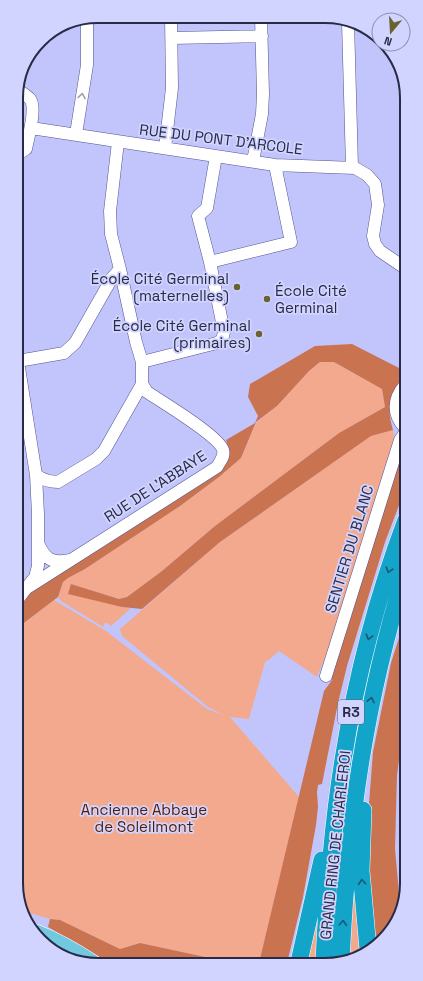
<svg xmlns="http://www.w3.org/2000/svg" width="423" height="981" font-family="'Space Grotesk',sans-serif">
	<rect width="100%" height="100%" fill="#c2c5fc"/>
	<path fill="#f3a98d" d="M 320,362 L 334,362 L 382,389 L 385,407 L 339,433 L 215,526 L 162,571 L 127,597 L 119,599 L 71,584 L 122,607 L 131,608 L 111,626 L 107,623 L 105,623 L 103,627 L 61,601 L 58,597 L 63,582 L 68,578 L 85,569 L 180,506 L 219,477 L 241,458 L 256,423 L 277,406 L 309,371 Z
		M 393,430 L 394,438 L 326,655 L 317,677 L 279,651 L 270,659 L 265,662 L 249,719 L 230,717 L 299,797 L 259,963 L 233,963 L 140,943 L 120,949 L 60,920 L 50,919 L 23,911 L 19,904 L 18,628 L 54,600 L 106,631 L 207,709 L 224,715 L 208,707 L 122,636 L 120,629 L 220,542 L 371,436 Z
		M 355,869 L 363,952 L 350,960 Z
		M 320,893 L 316,962 L 305,962 Z"/>
	<path fill="#ca7351" d="M 352,344 L 405,371 L 405,379 C 390,396 386,407 393,430 L 371,436 L 220,542 L 142,609 L 122,607 L 68,594 L 71,584 L 119,599 L 127,597 L 162,571 L 215,526 L 339,433 L 385,407 L 382,389 L 334,362 L 320,362 L 309,371 L 277,406 L 256,422 L 241,458 L 219,477 L 180,506 L 85,569 L 68,578 L 63,582 L 58,597 L 54,600 L 20,626 L 18,625 L 18,604 L 28,592 L 224,464 C 232,456 229,450 226,440 L 255,423 L 258,416 L 248,397 L 250,384 L 315,346 Z
		M 405,443 L 406,487 L 385,542 L 347,666 L 338,703 L 322,784 L 318,785 L 317,792 L 318,807 L 316,825 L 303,897 L 287,963 L 259,963 L 324,691 L 332,680 L 331,672 Z
		M 406,616 L 406,717 L 404,723 L 397,775 L 395,849 L 400,904 L 387,937 L 375,944 L 366,867 L 368,816 L 373,752 L 391,663 Z
		M 50,919 L 60,920 L 120,949 L 140,943 L 233,963 L 109,963 L 48,927 Z"/>
	<g fill="none" stroke-linecap="round" stroke-linejoin="round">
		<g stroke="#53538f" stroke-width="13">
			<path id="minor" d="M 348,22 L 352,167
				M 172,38 L 262,36
				M 31,128 L 275,165 L 355,168 L 367,175 L 375,184 L 378,205 L 373,236 L 375,244 L 380,251 L 405,268
				M 76,134 L 87,65 L 87,18
				M 165,148 L 172,88 L 171,16
				M 16,155 L 26,149 C 28,138 37,108 30,99 C 26,95 21,92 17,89
				M 253,161 L 262,114 L 263,94 L 261,17
				M 210,262 L 291,242 L 275,165
				M 17,355 L 36,475 L 38,514 L 38,566 L 35,577 L 18,599
				M 18,361 L 64,353 L 75,343 L 112,278 L 120,269
				M 142,362 L 217,343 L 222,340 L 224,332 L 210,262 L 198,216 L 207,208 L 216,156
				M 405,385 C 393,399 392,414 405,428
				M 36,475 C 43,480 49,482 58,482 L 96,459 L 104,451 L 142,384 L 142,362 L 136,342 L 120,269 L 111,234 L 110,211 L 118,142
				M 38,543 C 45,559 52,564 69,560
				M 27,588 L 217,467 C 220,461 225,457 223,450 C 219,436 162,402 147,392 L 142,384
				M 326,676 L 400,440 L 405,433"/>
		</g>
		<g stroke="#fff" stroke-width="16">
			<path id="major" d="M 36,932 C 57,940 76,951 94,963"/>
		</g>
		<g stroke="#fff" stroke-width="18">
			<path id="highway" d="M 363,810 L 361,871 L 368,949
				M 299,962 L 322,860
				M 324,962 C 327,895 332,827 343,760 C 356,678 377,597 406,520
				M 341,962 C 347,827 365,700 406,570"/>
		</g>
		<use href="#minor" stroke="#fff" stroke-width="12"/>
		<use href="#major" stroke="#71c8df" stroke-width="15"/>
		<use href="#highway" stroke="#12a4c9" stroke-width="17"/>
	</g>
	<defs><path id="oneway-chevron" d="M-2-3.5L2.5 0L-2 3.5" fill="none" stroke-width="1.6" stroke-linecap="round" stroke-linejoin="round"/></defs>
	<use stroke="#9f9fab" href="#oneway-chevron" transform="translate(82 96) rotate(-81)"/>
	<g stroke="#215573">
		<use href="#oneway-chevron" transform="translate(389 570) rotate(107)"/>
		<use href="#oneway-chevron" transform="translate(369 637) rotate(105)"/>
		<use href="#oneway-chevron" transform="translate(371 700) rotate(-78)"/>
		<use href="#oneway-chevron" transform="translate(362 882) rotate(-95)"/>
		<use href="#oneway-chevron" transform="translate(343 923) rotate(-86)"/>
	</g>
	<g fill="#69632f" stroke="#d1d4fe" stroke-width="1.5">
		<circle cx="237" cy="287" r="4"/>
		<circle cx="267" cy="299" r="4"/>
		<circle cx="259" cy="334" r="4"/>
	</g>
	<g text-anchor="middle" dominant-baseline="central" stroke-width="3.5" stroke-linejoin="round" paint-order="stroke">
		<rect fill="#d1d4fe" stroke="#5b5d7c" stroke-width="1" x="338" y="700" width="26" height="24" rx="3"/>
		<g font-size="14" font-weight="bold" fill="#292a45">
			<text x="351" y="712">R3</text>
		</g>
		<g font-size="15" fill="#292a45" stroke="#d1d4fe">
			<text transform="translate(221 139) rotate(7)">RUE DU PONT D'ARCOLE</text>
			<text transform="translate(155 486) rotate(-33)">RUE DE L'ABBAYE</text>
			<text transform="translate(349 549) rotate(-73)">SENTIER DU BLANC</text>
			<text transform="translate(335 845) rotate(-84)">GRAND RING DE CHARLEROI</text>
		</g>
		<g font-size="15" fill="#292a45" stroke="#d1d4fe" text-anchor="end">
			<text x="229" y="278">École Cité Germinal<tspan x="229" dy="17">(maternelles)</tspan></text>
			<text x="275" y="290" text-anchor="start">École Cité<tspan x="275" dy="17">Germinal</tspan></text>
			<text x="251" y="325">École Cité Germinal<tspan x="251" dy="17">(primaires)</tspan></text>
		</g>
		<g font-size="15" fill="#541c03" stroke="#d1d4fe">
			<text x="144" y="809">Ancienne Abbaye<tspan x="144" dy="17">de Soleilmont</tspan></text>
		</g>
	</g>
	<path d="M0 0H423V981H0ZM98 23H325A75 75 0 0 1 400 98V883A75 75 0 0 1 325 958H98A75 75 0 0 1 23 883V98A75 75 0 0 1 98 23Z" fill="#d1d4fe" fill-rule="evenodd"/>
	<path fill="none" stroke="#292a45" stroke-width="2" d="M98 23H325A75 75 0 0 1 400 98V883A75 75 0 0 1 325 958H98A75 75 0 0 1 23 883V98A75 75 0 0 1 98 23Z"/>
	<g transform="translate(391 32) rotate(198)"><circle r="19" fill="#d1d4fe" stroke="#8e90b4"/>
	<path d="M0-3L7 15L0 10L-7 15Z" fill="#69632f"/>
	<text y="-6" font-size="11" font-weight="bold" text-anchor="middle" fill="#292a45">N</text>
	</g>
</svg>
